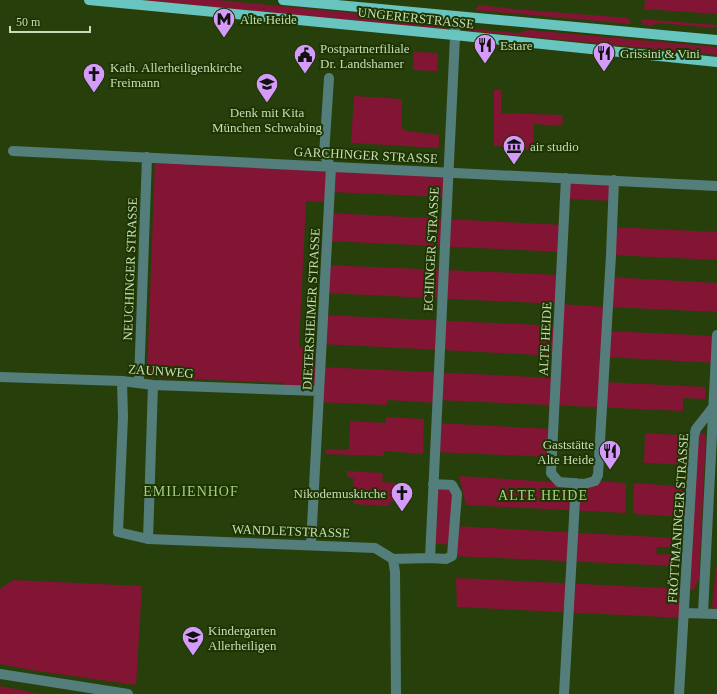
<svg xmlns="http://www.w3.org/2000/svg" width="717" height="694" font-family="Georgia,serif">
	<rect width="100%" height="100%" fill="#27400b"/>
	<path fill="#811533" d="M 141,0 L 217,0 L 447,22 L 449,24 L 449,27 L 445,29 Z
		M 645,0 L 717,0 L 717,14 L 644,9 Z
		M 479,5 L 515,9 L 628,18 L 631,24 L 475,10 Z
		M 640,19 L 717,25 L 717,28 L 656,23 L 652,26 L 643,24 Z
		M 469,29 L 518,33 L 528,30 L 717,47 L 717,55 L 469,31 L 468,30 Z
		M 414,52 L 438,53 L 437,71 L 413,70 Z
		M 494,90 L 501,90 L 501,113 L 563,115 L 562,126 L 534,124 L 533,150 L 526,150 L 526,147 L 494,146 Z
		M 354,96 L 402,99 L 401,128 L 407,131 L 439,135 L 439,148 L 351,143 Z
		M 155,160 L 448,172 L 446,197 L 330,192 L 329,202 L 306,201 L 299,347 L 319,349 L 321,367 L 556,378 L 557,356 L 322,344 L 323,315 L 559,326 L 560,304 L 324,293 L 326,265 L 561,275 L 560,304 L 608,307 L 610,277 L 717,283 L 717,312 L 609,307 L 607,331 L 717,336 L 716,363 L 605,357 L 604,382 L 706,387 L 705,399 L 683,398 L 683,411 L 437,400 L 437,403 L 388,400 L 387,405 L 319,402 L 319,391 L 284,390 L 284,383 L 147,377 Z
		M 566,178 L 614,180 L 613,201 L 565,199 Z
		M 329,213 L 564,225 L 562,252 L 327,241 Z
		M 612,227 L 717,232 L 717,260 L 611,255 Z
		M 386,417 L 424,419 L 423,454 L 384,451 L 384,456 L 325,454 L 326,449 L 349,450 L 350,421 L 386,423 Z
		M 436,423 L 554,429 L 552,457 L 435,452 Z
		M 645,433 L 694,436 L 693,465 L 644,463 Z
		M 698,433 L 706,434 L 699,578 L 694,590 L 690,590 Z
		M 347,471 L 383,473 L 382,482 L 407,484 L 406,503 L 390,502 L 389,506 L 354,504 L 353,500 L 354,479 L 347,476 Z
		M 459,476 L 584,484 L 595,481 L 626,483 L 625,513 L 466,505 Z
		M 634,483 L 691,487 L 690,517 L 633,514 Z
		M 433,484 L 452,485 L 455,526 L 676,538 L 676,548 L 657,547 L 656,554 L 676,555 L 675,566 L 452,556 L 453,545 L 430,543 Z
		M 716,567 L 717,567 L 717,609 L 712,608 Z
		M 456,578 L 686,589 L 684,618 L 457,607 Z
		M 13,580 L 142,586 L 136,685 L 37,671 L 0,664 L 0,589 Z
		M 0,686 L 40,694 L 0,694 Z"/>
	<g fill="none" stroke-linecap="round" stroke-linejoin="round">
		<path stroke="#547e7c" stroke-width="10" d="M 13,151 L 717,186
			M 566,178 L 551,473 L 559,482 L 584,484 L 595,481 L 598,475 L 611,255 L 614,180
			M 0,377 L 122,381 L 153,385 L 319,391
			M 122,381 L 123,417 L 118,532 L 148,539 L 375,548 L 393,559 L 430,558
			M 139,382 L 147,157
			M 433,484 L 452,485 L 457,494 L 452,556 L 446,559 L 430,558 L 456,16
			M 148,539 L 153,385
			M 311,544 L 331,167 L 324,155 L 329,78
			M 393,559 L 395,572 L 396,694
			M 685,613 L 717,614
			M 703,613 L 717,335
			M 0,674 L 128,694
			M 564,694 L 576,483
			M 679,694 L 694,436 L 696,429 L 714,406"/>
		<path stroke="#68c4bf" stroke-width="10" d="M 89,0 L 454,35 L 717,62
			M 283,0 L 717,40"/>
	</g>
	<defs>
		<g id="metro-pin" transform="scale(1.15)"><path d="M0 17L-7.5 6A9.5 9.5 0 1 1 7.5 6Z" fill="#d59bfa" stroke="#1d3500"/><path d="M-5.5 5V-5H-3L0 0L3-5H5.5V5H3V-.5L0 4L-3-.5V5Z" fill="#111"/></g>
		<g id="restaurant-pin" transform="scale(1.15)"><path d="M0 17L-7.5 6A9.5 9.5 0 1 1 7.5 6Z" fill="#d59bfa" stroke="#1d3500"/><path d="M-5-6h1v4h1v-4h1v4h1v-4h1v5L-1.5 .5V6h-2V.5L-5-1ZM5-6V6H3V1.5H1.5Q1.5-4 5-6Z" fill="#111"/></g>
		<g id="civic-pin" transform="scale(1.15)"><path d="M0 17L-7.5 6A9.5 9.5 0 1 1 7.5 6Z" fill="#d59bfa" stroke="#1d3500"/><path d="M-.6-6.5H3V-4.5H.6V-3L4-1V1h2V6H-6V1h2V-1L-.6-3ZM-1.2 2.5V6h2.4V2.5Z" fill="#111"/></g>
		<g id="church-pin" transform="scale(1.15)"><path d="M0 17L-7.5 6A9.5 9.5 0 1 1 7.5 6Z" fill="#d59bfa" stroke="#1d3500"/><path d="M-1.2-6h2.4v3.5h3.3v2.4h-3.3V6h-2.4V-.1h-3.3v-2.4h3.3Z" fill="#111"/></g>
		<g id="school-pin" transform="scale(1.15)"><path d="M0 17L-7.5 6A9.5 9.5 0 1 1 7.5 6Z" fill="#d59bfa" stroke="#1d3500"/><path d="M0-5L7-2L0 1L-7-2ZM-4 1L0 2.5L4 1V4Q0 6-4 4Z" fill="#111"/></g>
		<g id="museum-pin" transform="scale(1.15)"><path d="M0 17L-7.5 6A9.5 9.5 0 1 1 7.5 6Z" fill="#d59bfa" stroke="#1d3500"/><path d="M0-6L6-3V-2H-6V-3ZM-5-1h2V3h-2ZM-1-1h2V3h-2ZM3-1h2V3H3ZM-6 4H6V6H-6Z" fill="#111"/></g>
	</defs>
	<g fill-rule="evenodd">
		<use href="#metro-pin" x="224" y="19"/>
		<use href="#restaurant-pin" x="485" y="45"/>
		<use href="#restaurant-pin" x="604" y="53"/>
		<use href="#civic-pin" x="305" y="55"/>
		<use href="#church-pin" x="94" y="74"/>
		<use href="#school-pin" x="267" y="84"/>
		<use href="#museum-pin" x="514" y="146"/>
		<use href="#restaurant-pin" x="610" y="451"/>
		<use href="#church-pin" x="402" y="493"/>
		<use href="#school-pin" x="193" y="637"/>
	</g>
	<g text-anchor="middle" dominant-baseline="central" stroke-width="4" stroke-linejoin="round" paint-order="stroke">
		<g font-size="13" fill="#c8dbb9" stroke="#1d3500">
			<text transform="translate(416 18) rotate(6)">UNGERERSTRASSE</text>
			<text transform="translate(366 155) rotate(3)">GARCHINGER STRASSE</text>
			<text transform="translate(431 249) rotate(-87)">ECHINGER STRASSE</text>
			<text transform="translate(130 269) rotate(-88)">NEUCHINGER STRASSE</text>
			<text transform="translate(311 309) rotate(-87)">DIETERSHEIMER STRASSE</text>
			<text transform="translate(545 339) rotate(-87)">ALTE HEIDE</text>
			<text transform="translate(161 371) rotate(4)">ZAUNWEG</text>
			<text transform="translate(678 518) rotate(-86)">FRÖTTMANINGER STRASSE</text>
			<text transform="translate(291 531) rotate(2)">WANDLETSTRASSE</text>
		</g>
		<g font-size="13" fill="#c8dbb9" stroke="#1d3500" text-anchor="start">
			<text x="240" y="19">Alte Heide</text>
			<text x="500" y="45">Estare</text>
			<text x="320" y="48">Postpartnerfiliale<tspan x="320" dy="15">Dr. Landshamer</tspan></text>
			<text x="620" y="53">Grissini &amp; Vini</text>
			<text x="110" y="67">Kath. Allerheiligenkirche<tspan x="110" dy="15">Freimann</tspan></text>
			<text x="267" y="112" text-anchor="middle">Denk mit Kita<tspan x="267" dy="15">München Schwabing</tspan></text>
			<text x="530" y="146">air studio</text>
			<text x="594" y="444" text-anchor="end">Gaststätte<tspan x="594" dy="15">Alte Heide</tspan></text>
			<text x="386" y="493" text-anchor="end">Nikodemuskirche</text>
			<text x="208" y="630">Kindergarten<tspan x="208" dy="15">Allerheiligen</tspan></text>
		</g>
		<g font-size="14" letter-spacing="1" fill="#a7cd86" stroke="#1d3500">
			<text x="191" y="491">EMILIENHOF</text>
			<text x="543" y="495">ALTE HEIDE</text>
		</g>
	</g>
	<path d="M10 26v6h80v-6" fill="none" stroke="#c8dbb9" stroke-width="2"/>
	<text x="16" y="26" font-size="12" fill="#c8dbb9" stroke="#1d3500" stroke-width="3" paint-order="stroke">50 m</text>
</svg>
